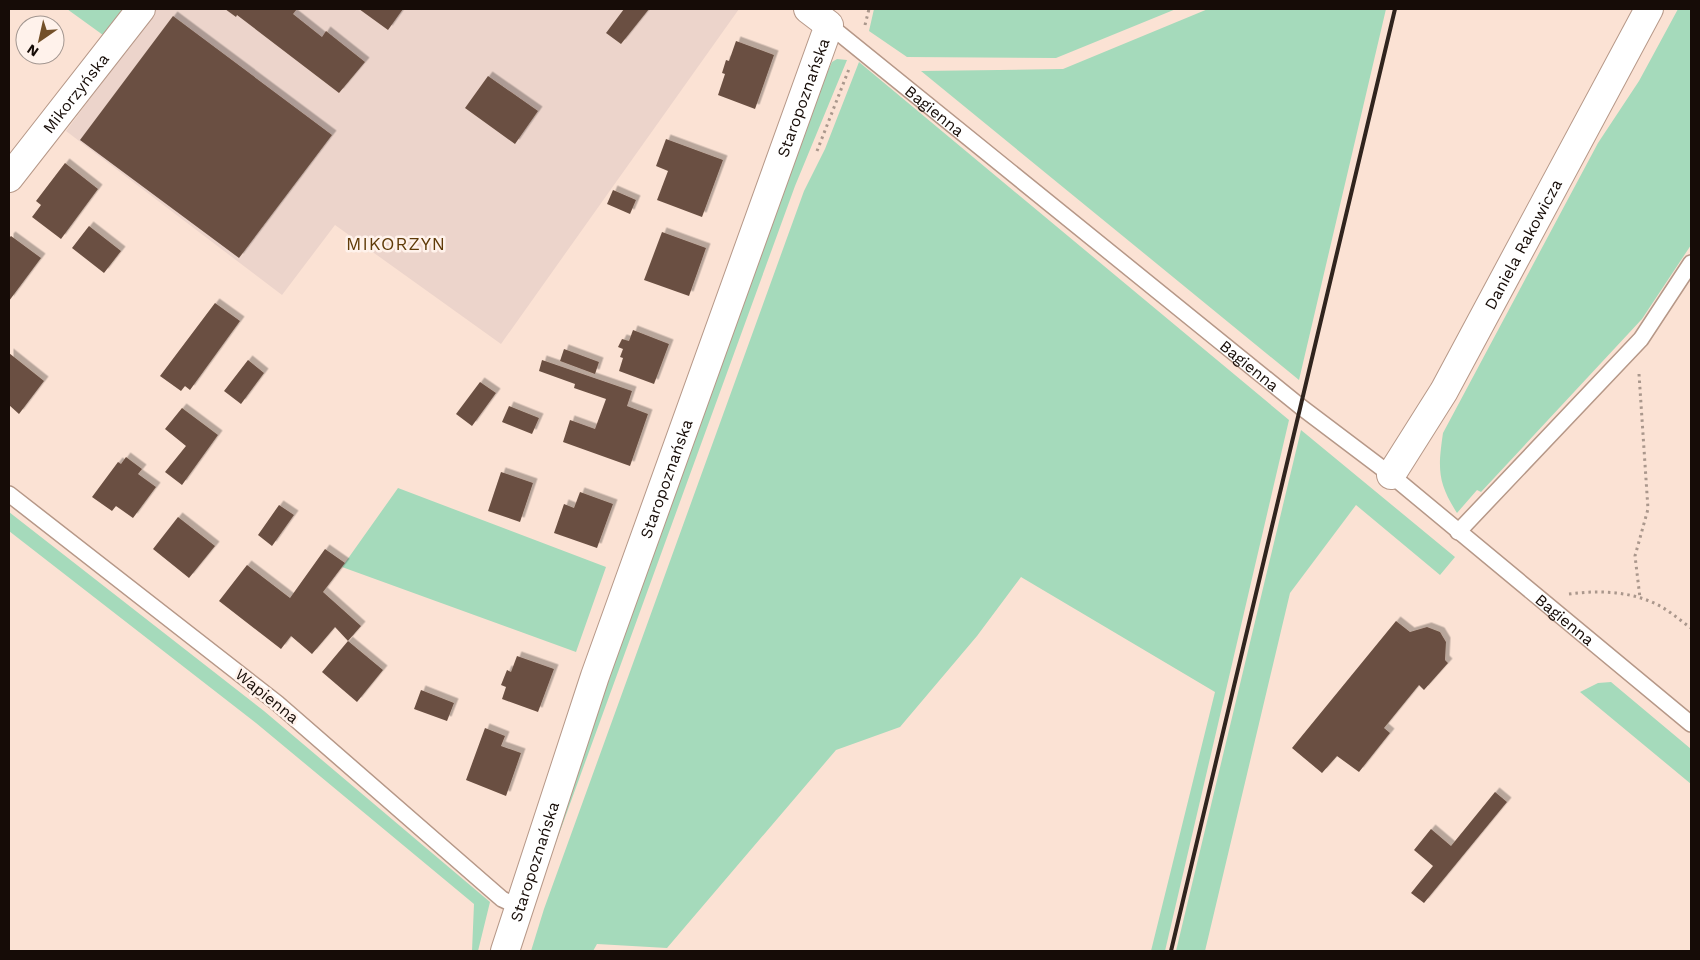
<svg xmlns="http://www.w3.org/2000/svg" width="1700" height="960" font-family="'Work Sans',sans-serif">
	<defs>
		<filter id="shadow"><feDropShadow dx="4.5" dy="-4.5" stdDeviation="0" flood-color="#0004"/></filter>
	</defs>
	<rect width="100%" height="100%" fill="#fbe2d4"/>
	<path fill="#ecd4cb" d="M 135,9 L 739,9 L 501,344 L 335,225 L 282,295 L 66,131 L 149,19 Z"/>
	<path fill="#a5dabb" d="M 67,9 L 124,9 L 103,35 Z
		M 874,9 L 1176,9 L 1056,58 L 907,57 L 869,31 Z
		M 1208,9 L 1386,9 L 1299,380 L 921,71 L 1063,69 Z
		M 1678,9 L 1691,9 L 1691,245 L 1642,319 L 1481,492 L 1477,490 L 1457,513 C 1437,482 1438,468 1443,433 L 1598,143 L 1639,81 Z
		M 837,59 L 847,60 L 795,186 L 547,867 L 606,687 L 826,75 L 832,62 Z
		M 859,62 L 1289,420 L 1165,951 L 1151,951 L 1215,692 L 1021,577 L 977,636 L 900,727 L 836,750 L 667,948 L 597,944 L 593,951 L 531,951 L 544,909 L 804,191 L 825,149 Z
		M 1301,430 L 1455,557 L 1440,575 L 1356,505 L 1290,593 L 1205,951 L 1176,951 Z
		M 398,488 L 606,567 L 576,652 L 342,567 Z
		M 9,512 L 264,711 L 490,902 L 478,951 L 472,951 L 474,904 L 256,723 L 9,531 Z
		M 1611,682 L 1691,749 L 1691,784 L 1580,692 L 1598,683 Z"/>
	<path fill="#6b5042" filter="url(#shadow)" d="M 225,9 L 297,9 L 293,14 L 322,37 L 326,31 L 365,62 L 339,93 L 237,15 L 236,17 Z
		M 359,9 L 403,9 L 388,30 Z
		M 624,9 L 649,9 L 621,44 L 606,33 Z
		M 173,16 L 332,135 L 239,258 L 80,140 Z
		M 736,41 L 774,55 L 755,109 L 718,95 L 725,74 L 722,73 L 726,60 L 729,61 Z
		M 488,76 L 538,111 L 515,144 L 465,108 Z
		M 666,139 L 723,160 L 702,217 L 657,200 L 668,171 L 656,166 Z
		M 65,163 L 98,189 L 61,239 L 32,217 L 41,205 L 36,201 Z
		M 613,190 L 636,200 L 630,214 L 607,204 Z
		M 89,226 L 121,251 L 104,273 L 72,248 Z
		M 662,232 L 706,248 L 689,296 L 644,280 Z
		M 11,236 L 41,258 L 9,301 L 9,238 Z
		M 215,303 L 240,321 L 190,390 L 185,386 L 181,391 L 160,376 Z
		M 633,330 L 669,344 L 654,384 L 619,371 L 623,358 L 620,357 L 623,349 L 618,347 L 622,339 L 629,341 Z
		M 564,349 L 599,362 L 595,374 L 560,361 Z
		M 9,353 L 44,381 L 19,414 L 9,405 Z
		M 248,360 L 264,373 L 241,404 L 224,391 Z
		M 542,360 L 632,391 L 627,406 L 648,414 L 630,466 L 563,442 L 570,420 L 595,429 L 606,399 L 574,388 L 575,384 L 539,371 Z
		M 480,382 L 496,393 L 472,426 L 456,414 Z
		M 509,406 L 539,418 L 532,434 L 502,422 Z
		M 182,408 L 218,435 L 182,485 L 165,472 L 186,446 L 165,429 Z
		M 126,457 L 142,469 L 138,474 L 156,487 L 133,518 L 116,506 L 112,511 L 92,497 L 118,462 L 121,464 Z
		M 501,472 L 533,483 L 520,522 L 488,511 Z
		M 580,492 L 613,504 L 597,548 L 554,533 L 564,504 L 574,508 Z
		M 279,505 L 294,515 L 272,546 L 258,535 Z
		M 178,517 L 215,546 L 189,578 L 153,549 Z
		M 325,549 L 345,563 L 323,592 L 361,626 L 348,641 L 335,627 L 312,654 L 291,636 L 281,649 L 219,601 L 247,565 L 290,598 Z
		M 1396,621 L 1410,632 L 1427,627 L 1440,632 L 1446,642 L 1445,660 L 1448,663 L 1424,690 L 1419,685 L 1384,728 L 1390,733 L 1359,772 L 1337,756 L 1322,773 L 1292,748 Z
		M 348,641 L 383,670 L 357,702 L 322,672 Z
		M 517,656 L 554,669 L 538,712 L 502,699 L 506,687 L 501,685 L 507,670 L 511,672 Z
		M 421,690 L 454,703 L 447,721 L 414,709 Z
		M 485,728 L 505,736 L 501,746 L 521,753 L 506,796 L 466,780 Z
		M 1495,792 L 1507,802 L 1424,903 L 1411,893 L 1433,866 L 1414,850 L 1431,829 L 1451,846 Z"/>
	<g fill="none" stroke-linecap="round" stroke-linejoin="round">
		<g stroke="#b69888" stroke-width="18">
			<g id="lane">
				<path id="s1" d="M 829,25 L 1301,407 L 1391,475 L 1691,724"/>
				<path d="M 9,494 L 277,703 L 502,899 L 519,907"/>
				<path d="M 1458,532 L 1641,339 L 1691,263"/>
			</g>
		</g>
		<g stroke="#b69888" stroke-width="30">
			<g id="street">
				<path id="s2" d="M 9,178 L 141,9"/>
				<path id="s3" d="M 1391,475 L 1444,391 L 1649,9"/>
			</g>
		</g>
		<g stroke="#b69888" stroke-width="30">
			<g id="secondary">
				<path id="s4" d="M 505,951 L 595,676 L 829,25 L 808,9"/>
			</g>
		</g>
		<path stroke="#aa978c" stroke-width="3" stroke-dasharray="2.5 4" stroke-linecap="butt" d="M 865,25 L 869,9
			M 817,151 L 849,69
			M 1639,374 L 1648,509 L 1635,556 L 1640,598
			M 1569,594 C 1599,590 1632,591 1660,606 C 1671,612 1681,621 1691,628"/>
		<use href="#lane" stroke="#fff" stroke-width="15"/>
		<use href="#street" stroke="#fff" stroke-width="28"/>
		<use href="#secondary" stroke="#fff" stroke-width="28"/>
		<path stroke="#30241e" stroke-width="4" d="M 1171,951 L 1395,9"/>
	</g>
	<g text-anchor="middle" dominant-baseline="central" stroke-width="5" stroke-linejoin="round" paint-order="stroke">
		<g font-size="16" fill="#160c07" stroke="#fff2eb">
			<text stroke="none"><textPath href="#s2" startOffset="108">Mikorzyńska</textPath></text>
			<text stroke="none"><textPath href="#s4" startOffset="904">Staropoznańska</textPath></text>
			<text stroke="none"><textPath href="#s1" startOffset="136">Bagienna</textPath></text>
			<text stroke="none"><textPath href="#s3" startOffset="266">Daniela Rakowicza</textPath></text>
			<text stroke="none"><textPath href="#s1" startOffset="541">Bagienna</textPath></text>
			<text stroke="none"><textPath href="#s4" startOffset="499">Staropoznańska</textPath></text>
			<text stroke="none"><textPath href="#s1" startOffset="946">Bagienna</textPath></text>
			<text transform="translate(267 696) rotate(39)">Wapienna</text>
			<text stroke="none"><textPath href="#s4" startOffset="94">Staropoznańska</textPath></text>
		</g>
		<g font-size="18" letter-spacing="1" fill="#603b08" stroke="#fff2eb">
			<text x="396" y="243">MIKORZYN</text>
		</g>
	</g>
	<rect width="1700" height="960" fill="none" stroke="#160c07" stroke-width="20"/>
	<g transform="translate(40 40) rotate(214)"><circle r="24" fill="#fff2eb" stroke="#a29690"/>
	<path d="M0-4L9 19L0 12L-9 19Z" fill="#735029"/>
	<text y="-8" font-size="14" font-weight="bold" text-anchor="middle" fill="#160c07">N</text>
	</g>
</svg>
